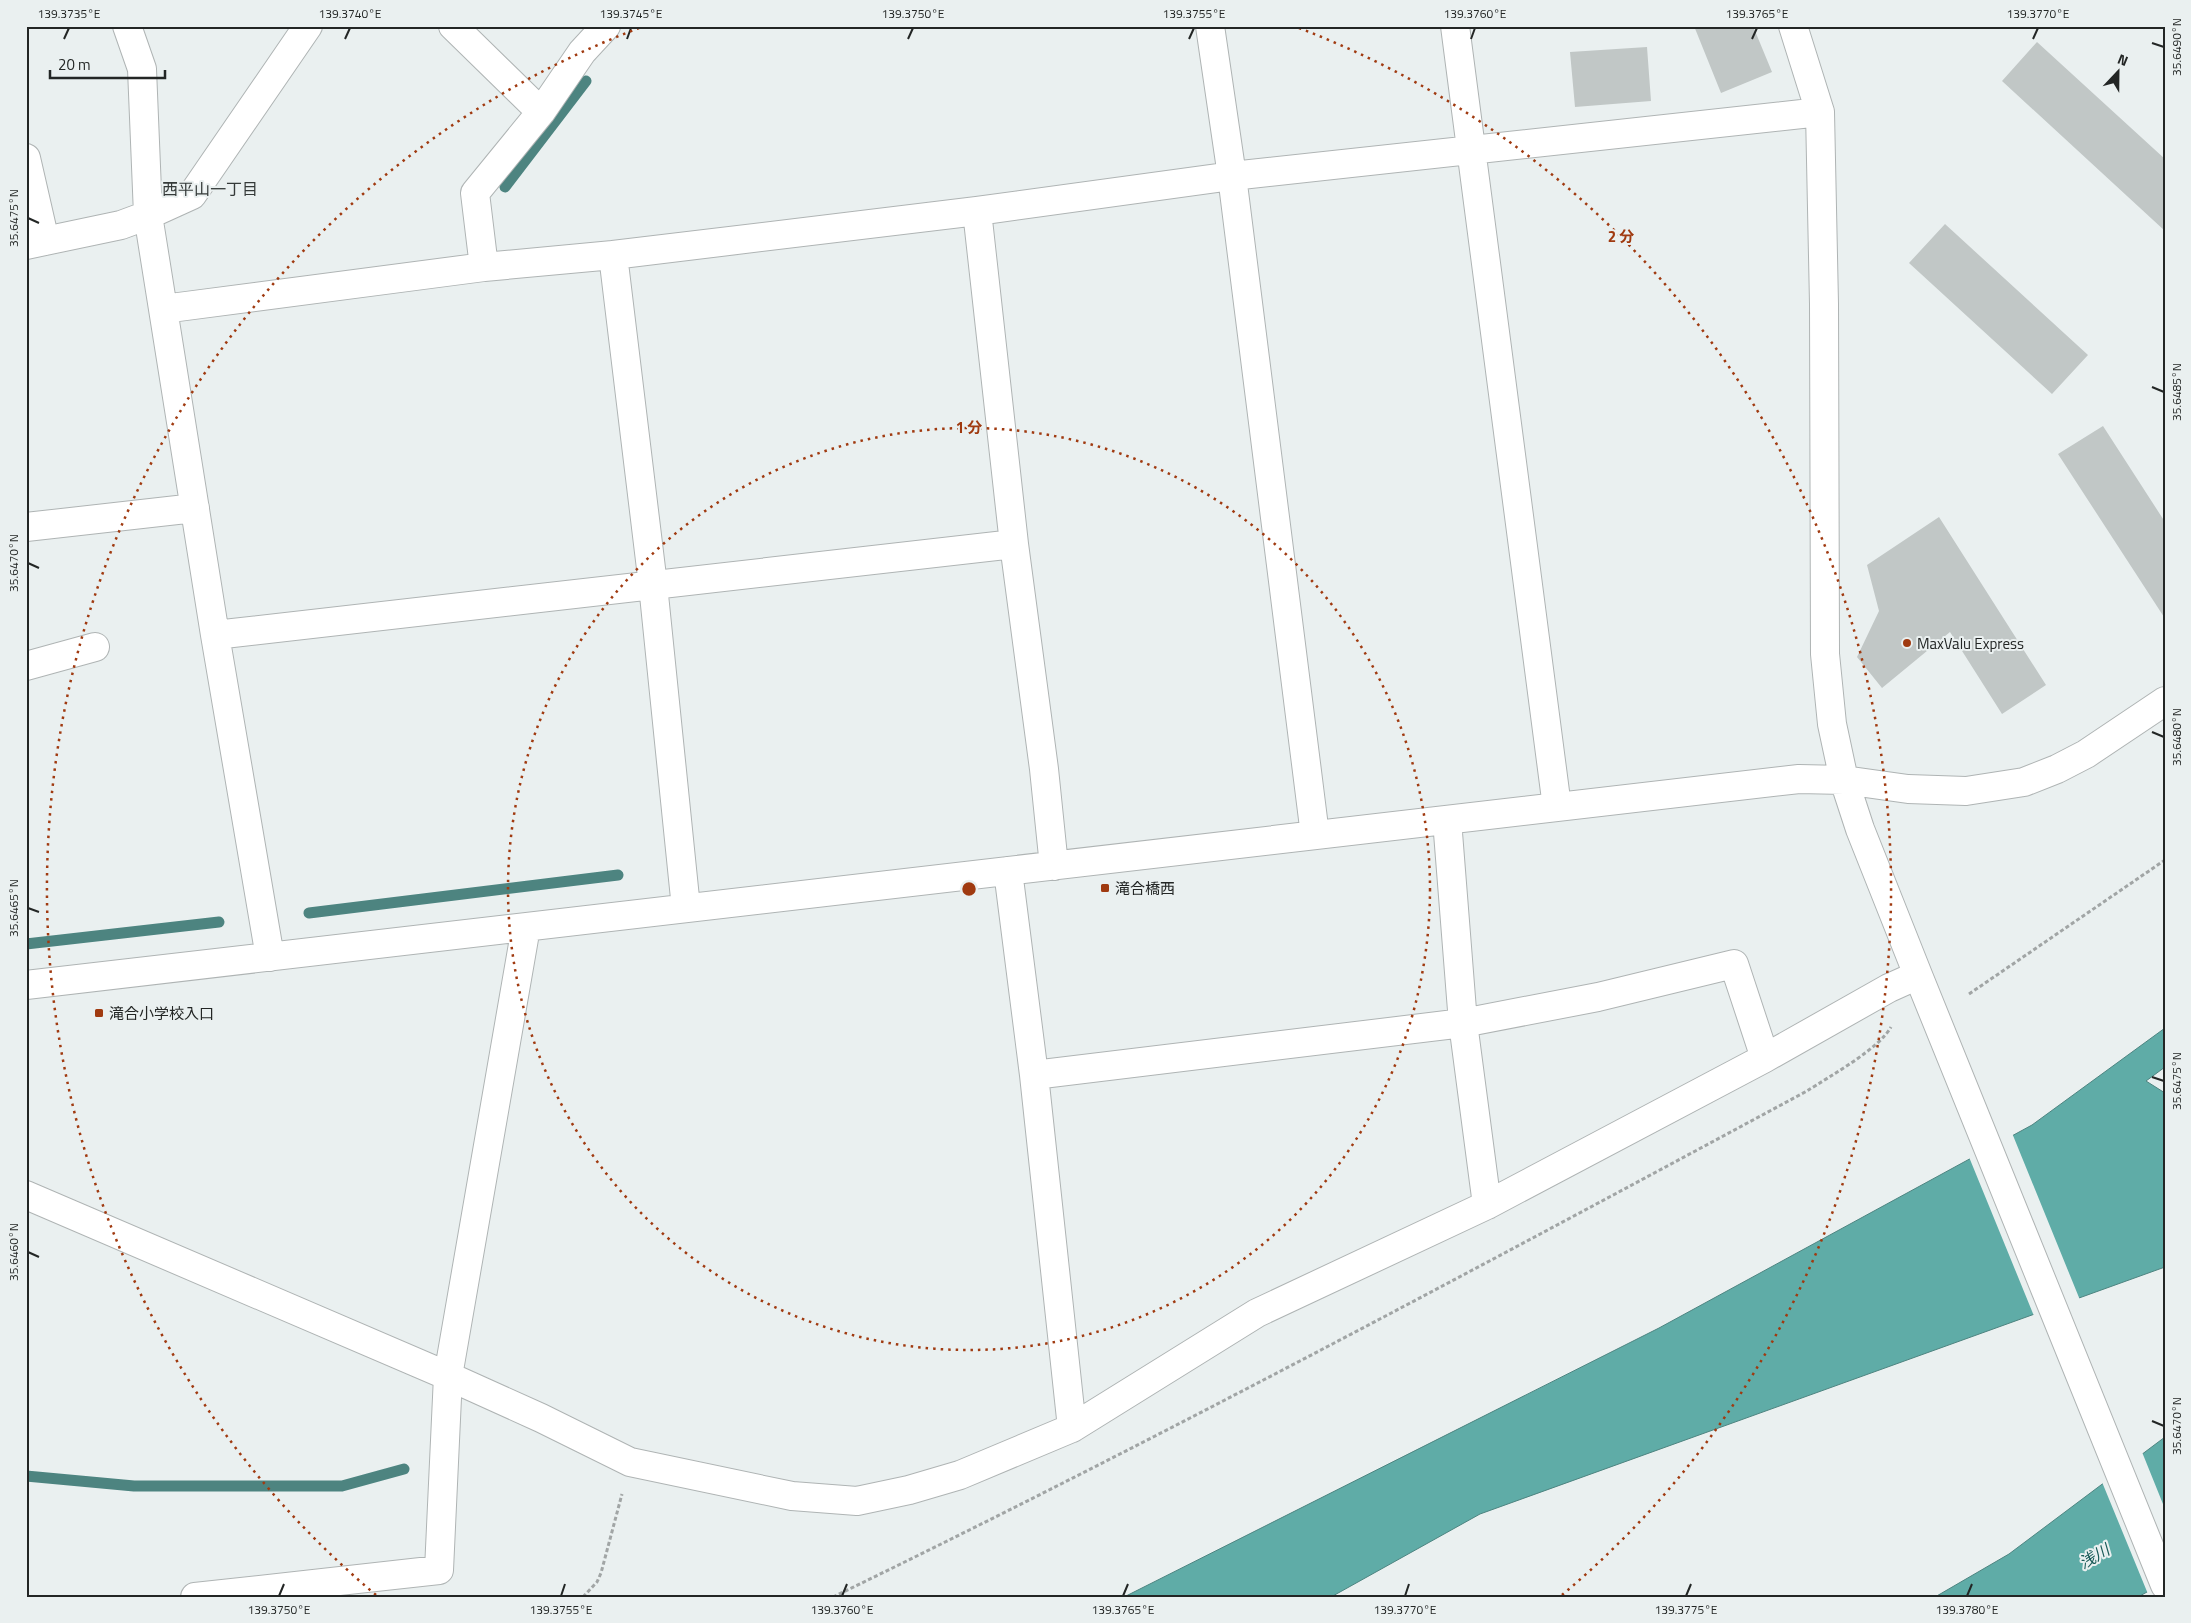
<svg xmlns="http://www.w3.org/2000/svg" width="2191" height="1623" font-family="'Titillium Web','Noto Sans JP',sans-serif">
	<rect width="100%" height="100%" fill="#eaf0f0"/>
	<path fill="#5faca7" stroke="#4d8480" d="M 2165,1028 L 2165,1067 L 2146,1081 L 2165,1093 L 2165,1267 L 1480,1514 L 1331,1597 L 1124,1597 L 1659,1328 L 2032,1125 Z
		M 2165,1437 L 2165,1582 L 2138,1597 L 1935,1597 L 2009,1554 Z"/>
	<path fill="#eaf0f0" d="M 2012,1133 L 2080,1300 L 2034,1316 L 1969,1157 Z
		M 2142,1452 L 2165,1509 L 2165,1585 L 2148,1594 L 2102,1482 Z"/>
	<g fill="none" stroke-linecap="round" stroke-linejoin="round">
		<path stroke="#4d8480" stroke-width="11" d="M 505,187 L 586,81
			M 309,913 L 618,875
			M 26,944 L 219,922
			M 26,1476 L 134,1486 L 342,1486 L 404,1469"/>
	</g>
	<path fill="#c1c7c6" d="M 1694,26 L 1753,26 L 1772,72 L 1721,93 Z
		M 2037,42 L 2165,159 L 2165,231 L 2002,81 Z
		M 1647,47 L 1651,101 L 1575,107 L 1570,52 Z
		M 1945,224 L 2088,355 L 2052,394 L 1909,263 Z
		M 2103,426 L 2165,522 L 2164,617 L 2058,454 Z
		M 1939,517 L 2046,685 L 2002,714 L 1950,632 L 1882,688 L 1857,657 L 1879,611 L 1867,565 Z"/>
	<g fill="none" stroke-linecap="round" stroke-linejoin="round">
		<g stroke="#afb4b4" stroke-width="30">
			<path id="minor" d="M 127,26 L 142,69 L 148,215 L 215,635 L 270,957
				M 453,26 L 541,112
				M 1210,26 L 1232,176 L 1315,835
				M 1455,26 L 1557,807
				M 1793,26 L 1820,112 L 1824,304 L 1825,654 L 1832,724 L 1844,780 L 1860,829 L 1918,975 L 2165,1585
				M 26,158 L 45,241
				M 977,211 L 1014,544 L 1044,769 L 1054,866
				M 26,245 L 121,225 L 148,215 L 192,195 L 308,26
				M 613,255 L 653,585 L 686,908
				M 484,267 L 613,255 L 977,211 L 1232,176 L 1820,112
				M 163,309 L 484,267 L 475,193 L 541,112 L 582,52 L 606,26
				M 26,527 L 195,508
				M 215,635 L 1014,544
				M 26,666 L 95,647
				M 1447,820 L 1463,1023 L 1487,1205
				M 1008,871 L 1034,1075 L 1072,1428
				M 26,985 L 1799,779 L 1844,780 L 1908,789 L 1966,791 L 2024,782 L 2057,769 L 2086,754 L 2165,701
				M 1034,1075 L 1463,1023 L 1598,997 L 1734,964 L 1765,1058
				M 26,1195 L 448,1376 L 541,1418 L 630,1462 L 792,1496 L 857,1501 L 909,1490 L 960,1475 L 1072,1428 L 1257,1313 L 1487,1205 L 1765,1058 L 1889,988 L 1918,975
				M 195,1597 L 439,1570 L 448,1376 L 526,927"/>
		</g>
		<path stroke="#a1a5a5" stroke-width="3" stroke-dasharray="4 2.5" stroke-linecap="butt" d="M 1969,994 L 2165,860
			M 583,1597 L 597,1582 L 601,1573 L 622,1494
			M 833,1597 C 1163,1437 1485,1264 1807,1091 C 1830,1076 1879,1049 1891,1027"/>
		<use href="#minor" stroke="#fff" stroke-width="28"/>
	</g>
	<path fill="none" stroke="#232625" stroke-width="2" d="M 64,39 L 69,28M 345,39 L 350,28M 627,39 L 631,28M 908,39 L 913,28M 1189,39 L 1194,28M 1471,39 L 1475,28M 1752,39 L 1757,28M 2033,39 L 2038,28M 2152,43 L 2164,47M 28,218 L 39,223M 2152,387 L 2164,392M 28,563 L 39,568M 2152,732 L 2164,737M 28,908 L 39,912M 2152,1077 L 2164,1081M 28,1252 L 39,1257M 2152,1421 L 2164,1426M 279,1596 L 284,1584M 561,1596 L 565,1584M 842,1596 L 847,1584M 1123,1596 L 1128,1584M 1405,1596 L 1409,1584M 1686,1596 L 1691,1584M 1967,1596 L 1972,1584"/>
	<g fill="none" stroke="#a03a10" stroke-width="2.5" stroke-dasharray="2.5 5">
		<circle cx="969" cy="889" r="461"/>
		<path d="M376 1595A922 922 0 0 1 639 28M1299 28A922 922 0 0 1 1562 1595"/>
	</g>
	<g fill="#a03a10" stroke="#eaf0f0" stroke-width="2">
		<circle cx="1907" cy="643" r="5"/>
		<rect x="1100" y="883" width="10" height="10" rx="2.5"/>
		<rect x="94" y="1008" width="10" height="10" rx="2.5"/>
	</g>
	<g text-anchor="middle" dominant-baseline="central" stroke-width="4" stroke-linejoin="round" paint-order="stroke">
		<g font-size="15" fill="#232625" stroke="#eaf0f0" text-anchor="start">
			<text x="1917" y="643">MaxValu Express</text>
			<text x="1115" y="888">滝合橋西</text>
			<text x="109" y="1013">滝合小学校入口</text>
		</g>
		<g font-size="16" fill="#353a39" stroke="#eaf0f0">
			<text x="210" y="189">西平山一丁目</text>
		</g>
		<g font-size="16" font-style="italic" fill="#1a5b58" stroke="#eaf0f0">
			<text transform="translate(2094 1556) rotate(-30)">浅川</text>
		</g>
	</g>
	<circle cx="969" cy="889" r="8" fill="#a03a10" stroke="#eaf0f0" stroke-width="2.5"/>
	<g font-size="15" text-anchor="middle" font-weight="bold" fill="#a03a10" stroke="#eaf0f0" stroke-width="4" stroke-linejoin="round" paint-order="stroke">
		<text x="1621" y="242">2 分</text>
		<text x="969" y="433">1 分</text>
	</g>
	<rect width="2191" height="1623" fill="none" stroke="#eaf0f0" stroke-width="55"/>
	<g transform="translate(2118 72) rotate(22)" stroke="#eaf0f0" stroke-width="4" paint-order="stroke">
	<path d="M0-4L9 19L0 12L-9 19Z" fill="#232625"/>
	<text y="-8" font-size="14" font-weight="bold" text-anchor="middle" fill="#232625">N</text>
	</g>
	<path d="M50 70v8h115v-8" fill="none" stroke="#232625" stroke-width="2.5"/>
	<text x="58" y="70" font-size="15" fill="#232625" stroke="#eaf0f0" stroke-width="4" paint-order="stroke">20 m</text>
	<rect x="28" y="28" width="2136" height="1568" fill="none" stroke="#232625" stroke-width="2"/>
	<g font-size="12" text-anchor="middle" fill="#232625">
		<text x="69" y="18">139.3735°E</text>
		<text x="350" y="18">139.3740°E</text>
		<text x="631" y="18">139.3745°E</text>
		<text x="913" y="18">139.3750°E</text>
		<text x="1194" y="18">139.3755°E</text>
		<text x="1475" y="18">139.3760°E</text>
		<text x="1757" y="18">139.3765°E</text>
		<text x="2038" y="18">139.3770°E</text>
		<text transform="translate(2177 47) rotate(-90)" y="4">35.6490°N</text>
		<text transform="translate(14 218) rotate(-90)" y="4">35.6475°N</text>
		<text transform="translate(2177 392) rotate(-90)" y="4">35.6485°N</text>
		<text transform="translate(14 563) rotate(-90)" y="4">35.6470°N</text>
		<text transform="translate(2177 737) rotate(-90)" y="4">35.6480°N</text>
		<text transform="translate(14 908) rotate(-90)" y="4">35.6465°N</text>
		<text transform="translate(2177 1081) rotate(-90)" y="4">35.6475°N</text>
		<text transform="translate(14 1252) rotate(-90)" y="4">35.6460°N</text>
		<text transform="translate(2177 1426) rotate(-90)" y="4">35.6470°N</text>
		<text x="279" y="1614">139.3750°E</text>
		<text x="561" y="1614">139.3755°E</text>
		<text x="842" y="1614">139.3760°E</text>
		<text x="1123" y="1614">139.3765°E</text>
		<text x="1405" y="1614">139.3770°E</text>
		<text x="1686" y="1614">139.3775°E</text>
		<text x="1967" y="1614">139.3780°E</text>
	</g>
</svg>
